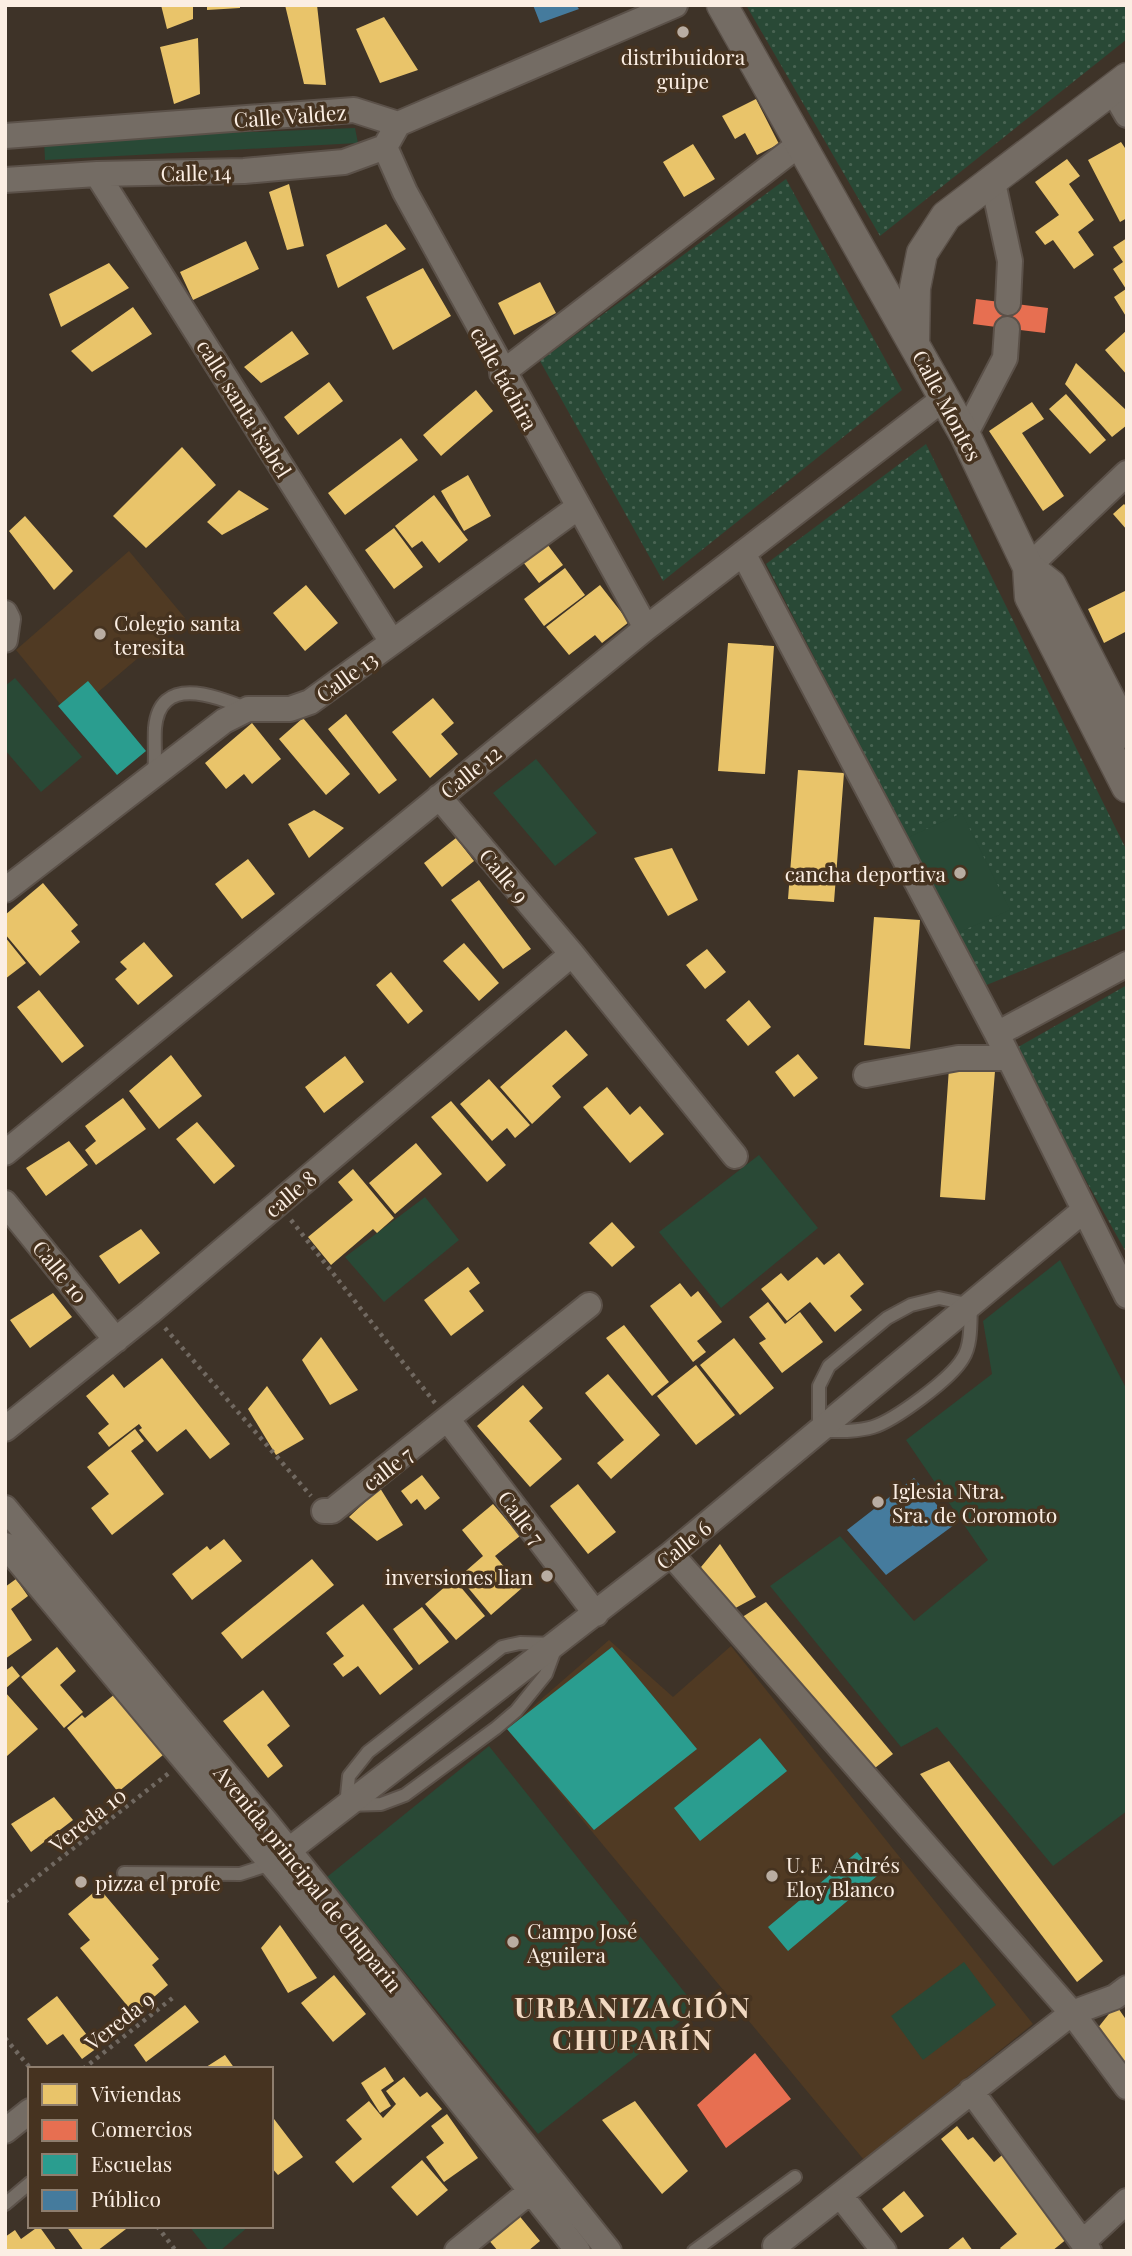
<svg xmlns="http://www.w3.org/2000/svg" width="1132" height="2256" font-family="'Playfair Display',serif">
	<defs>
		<pattern id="grass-dots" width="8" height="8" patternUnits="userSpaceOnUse" patternTransform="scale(1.75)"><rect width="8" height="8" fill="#294936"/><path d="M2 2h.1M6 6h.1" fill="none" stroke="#496453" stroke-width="1.8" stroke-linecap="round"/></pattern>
	</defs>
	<rect width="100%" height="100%" fill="#3e3328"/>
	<path fill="#503a23" d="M 129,551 L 185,618 L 70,716 L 16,650 Z
		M 609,1640 L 673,1697 L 731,1646 L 1033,2024 L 864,2160 L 507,1729 Z"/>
	<path fill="url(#grass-dots)" d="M 746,5 L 1127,5 L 1127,39 L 880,236 Z
		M 786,179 L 902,390 L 663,581 L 540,361 Z
		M 926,444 L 1127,851 L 1127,928 L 984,986 L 766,564 Z
		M 1127,985 L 1127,1254 L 1013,1050 Z"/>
	<path fill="#294936" d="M 355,128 L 358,143 L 45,160 L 44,140 Z
		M 15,678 L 82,757 L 41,792 L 5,750 L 5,686 Z
		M 536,759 L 597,833 L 555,866 L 493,793 Z
		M 962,813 L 1010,910 L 957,933 L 909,837 Z
		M 759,1155 L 818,1228 L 721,1308 L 659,1232 Z
		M 425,1197 L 459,1240 L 384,1302 L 345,1257 Z
		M 1060,1260 L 1127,1390 L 1127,1811 L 1053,1866 L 937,1727 L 901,1747 L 770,1586 L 840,1536 L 914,1621 L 988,1560 L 906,1440 L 992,1374 L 983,1321 Z
		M 489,1746 L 697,2008 L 538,2134 L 327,1877 Z
		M 964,1962 L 996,2005 L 923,2060 L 891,2016 Z
		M 189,2226 L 249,2226 L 220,2251 L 209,2251 Z"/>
	<path fill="#e9c46a" d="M 161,5 L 193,5 L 193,19 L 167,29 Z
		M 207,5 L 240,5 L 240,8 L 207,10 Z
		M 285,5 L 317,5 L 326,85 L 304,84 Z
		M 384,17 L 418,70 L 380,83 L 356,29 Z
		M 198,38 L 200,94 L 174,104 L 160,47 Z
		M 756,99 L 779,144 L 757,155 L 745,133 L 735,139 L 722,116 Z
		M 1121,142 L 1127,151 L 1127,218 L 1120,222 L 1088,160 Z
		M 693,144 L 715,179 L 684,197 L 663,162 Z
		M 1067,159 L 1080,176 L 1069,184 L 1094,220 L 1078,232 L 1094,255 L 1074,269 L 1053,240 L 1045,245 L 1035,232 L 1059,215 L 1035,182 Z
		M 289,184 L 304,246 L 287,250 L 269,192 Z
		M 386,224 L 406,249 L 338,288 L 326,255 Z
		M 1127,238 L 1127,318 L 1114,297 L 1126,289 L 1113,269 L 1123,262 L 1113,247 Z
		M 246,241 L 259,269 L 193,300 L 180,272 Z
		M 109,263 L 129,288 L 61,327 L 49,294 Z
		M 423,268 L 451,316 L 393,350 L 366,297 Z
		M 540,282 L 556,313 L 514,335 L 498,303 Z
		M 133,307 L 152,334 L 92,372 L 71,351 Z
		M 1127,330 L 1127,375 L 1105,350 Z
		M 292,331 L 309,354 L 261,383 L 244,367 Z
		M 1076,363 L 1127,411 L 1127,425 L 1112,437 L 1065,384 Z
		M 329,382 L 343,401 L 298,435 L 284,417 Z
		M 476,390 L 493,411 L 441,456 L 423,435 Z
		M 1066,394 L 1106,440 L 1090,454 L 1049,409 Z
		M 1032,402 L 1044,419 L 1022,433 L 1064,496 L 1043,511 L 989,431 Z
		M 401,438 L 418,460 L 345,515 L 328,493 Z
		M 182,447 L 216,485 L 146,548 L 113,516 Z
		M 468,475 L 491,516 L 464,531 L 441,491 Z
		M 239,490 L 269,509 L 222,535 L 207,522 Z
		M 434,495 L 468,540 L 439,563 L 422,541 L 412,548 L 395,526 Z
		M 1124,504 L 1127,507 L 1127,530 L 1113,514 Z
		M 25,516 L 73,571 L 54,590 L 9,531 Z
		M 394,528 L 423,567 L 394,589 L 365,550 Z
		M 541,536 L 563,565 L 539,583 L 517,554 Z
		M 565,568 L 585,595 L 544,626 L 524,599 Z
		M 306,585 L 338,623 L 305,651 L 273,613 Z
		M 600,585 L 629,622 L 602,643 L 595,635 L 569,655 L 546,627 Z
		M 1127,590 L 1127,631 L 1104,643 L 1088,609 Z
		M 728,643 L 774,646 L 765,774 L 718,771 Z
		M 433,698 L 454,723 L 441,734 L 458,754 L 430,778 L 392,732 Z
		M 346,714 L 397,780 L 379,794 L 328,729 Z
		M 303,718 L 350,774 L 326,795 L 279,739 Z
		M 252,723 L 281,759 L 252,784 L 244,774 L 226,789 L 205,763 Z
		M 798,770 L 844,773 L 834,902 L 788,899 Z
		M 314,810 L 344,828 L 309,858 L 288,824 Z
		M 456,838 L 474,861 L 442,887 L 424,863 Z
		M 672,848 L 698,900 L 668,916 L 634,858 Z
		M 248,859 L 275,894 L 242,919 L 215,884 Z
		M 479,880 L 531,949 L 503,969 L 451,900 Z
		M 43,883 L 78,925 L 71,931 L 80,942 L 40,976 L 5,934 L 5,915 Z
		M 874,917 L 920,920 L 910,1049 L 864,1045 Z
		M 5,937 L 26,963 L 5,979 Z
		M 144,942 L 173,976 L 138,1005 L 115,979 L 127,969 L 120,962 Z
		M 464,943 L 499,983 L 479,1001 L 443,961 Z
		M 707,949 L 726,972 L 705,989 L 686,965 Z
		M 391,972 L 423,1011 L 408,1024 L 376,985 Z
		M 39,990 L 84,1046 L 62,1063 L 17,1007 Z
		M 749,1000 L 771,1027 L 748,1046 L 726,1020 Z
		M 566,1030 L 588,1055 L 552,1086 L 561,1097 L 532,1124 L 500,1087 Z
		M 798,1054 L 818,1078 L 794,1097 L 775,1072 Z
		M 171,1055 L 202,1096 L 159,1129 L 129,1091 Z
		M 345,1056 L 364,1082 L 324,1113 L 305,1087 Z
		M 949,1068 L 995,1071 L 985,1200 L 940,1197 Z
		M 489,1079 L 530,1125 L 515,1138 L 507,1128 L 492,1141 L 460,1104 Z
		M 607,1087 L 630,1115 L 640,1106 L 664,1134 L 630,1163 L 583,1107 Z
		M 123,1098 L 146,1129 L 96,1165 L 85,1150 L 96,1141 L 85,1126 Z
		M 451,1101 L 506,1165 L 487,1182 L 431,1117 Z
		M 197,1122 L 235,1166 L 214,1184 L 176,1139 Z
		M 69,1141 L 88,1165 L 46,1196 L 26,1168 Z
		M 416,1143 L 442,1174 L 395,1214 L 369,1183 Z
		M 353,1169 L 394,1218 L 377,1233 L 373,1229 L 331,1265 L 308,1237 L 353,1200 L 338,1182 Z
		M 612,1222 L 635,1247 L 612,1267 L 589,1243 Z
		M 141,1229 L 160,1253 L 119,1284 L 99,1256 Z
		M 839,1253 L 864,1284 L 850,1296 L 862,1310 L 835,1332 L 810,1302 L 787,1321 L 761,1289 L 781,1273 L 788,1281 L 817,1257 L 824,1265 Z
		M 468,1267 L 480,1283 L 469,1291 L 484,1311 L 451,1336 L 424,1300 Z
		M 680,1283 L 691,1297 L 698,1291 L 722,1322 L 697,1341 L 706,1352 L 693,1362 L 650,1306 Z
		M 53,1293 L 72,1317 L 30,1348 L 10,1320 Z
		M 768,1302 L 785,1324 L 800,1312 L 823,1342 L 782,1373 L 759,1343 L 766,1339 L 749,1317 Z
		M 624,1325 L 669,1382 L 652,1396 L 606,1338 Z
		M 321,1337 L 358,1390 L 330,1405 L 302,1360 Z
		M 734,1338 L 774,1388 L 740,1415 L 700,1365 Z
		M 162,1358 L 230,1444 L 210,1459 L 186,1429 L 157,1452 L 139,1430 L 142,1428 L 139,1424 L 109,1447 L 98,1433 L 109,1424 L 86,1396 L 113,1374 L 124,1388 Z
		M 696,1365 L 735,1415 L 696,1445 L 657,1396 Z
		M 608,1374 L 660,1435 L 611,1479 L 597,1463 L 624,1440 L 585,1393 Z
		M 523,1385 L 543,1408 L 529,1421 L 562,1459 L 530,1487 L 477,1426 Z
		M 267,1386 L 304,1439 L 276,1455 L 248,1409 Z
		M 135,1429 L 144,1441 L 131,1451 L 164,1494 L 112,1535 L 91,1508 L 109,1494 L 87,1467 Z
		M 422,1475 L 440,1498 L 425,1510 L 417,1499 L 411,1504 L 401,1491 Z
		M 578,1484 L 616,1532 L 588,1554 L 550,1506 Z
		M 380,1488 L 403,1525 L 377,1541 L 349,1517 Z
		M 493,1504 L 520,1536 L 495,1556 L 522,1588 L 491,1615 L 459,1577 L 483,1556 L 462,1530 Z
		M 224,1539 L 242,1561 L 192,1600 L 172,1574 L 207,1546 L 210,1550 Z
		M 720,1544 L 756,1597 L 728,1612 L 701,1567 Z
		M 312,1559 L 334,1585 L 242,1659 L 221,1633 Z
		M 16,1579 L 28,1596 L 11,1609 L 32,1640 L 5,1659 L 5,1587 Z
		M 454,1579 L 485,1616 L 456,1640 L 425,1604 Z
		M 766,1602 L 893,1754 L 871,1771 L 736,1621 Z
		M 363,1604 L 413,1669 L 380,1695 L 358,1666 L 343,1677 L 333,1664 L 344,1656 L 326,1633 Z
		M 422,1607 L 449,1642 L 419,1665 L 393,1629 Z
		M 57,1647 L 76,1671 L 60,1685 L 83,1712 L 64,1728 L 21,1677 Z
		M 12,1666 L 20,1676 L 5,1689 L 5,1671 Z
		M 263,1690 L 290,1726 L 267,1745 L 283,1766 L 268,1778 L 223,1721 Z
		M 5,1692 L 38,1729 L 7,1756 L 5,1754 Z
		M 115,1694 L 163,1755 L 118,1792 L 67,1728 L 82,1715 L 85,1718 Z
		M 949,1761 L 1103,1961 L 1077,1982 L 920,1774 Z
		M 54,1797 L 73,1820 L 31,1852 L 11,1824 Z
		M 99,1888 L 159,1959 L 152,1965 L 168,1985 L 134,2014 L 80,1948 L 90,1940 L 68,1914 Z
		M 280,1925 L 317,1978 L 288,1993 L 261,1948 Z
		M 334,1975 L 366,2014 L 333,2042 L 301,2003 Z
		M 57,1996 L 97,2048 L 82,2059 L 63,2034 L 47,2045 L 27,2019 Z
		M 185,2005 L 199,2022 L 146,2062 L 134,2045 Z
		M 1116,2005 L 1127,2021 L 1127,2072 L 1097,2029 Z
		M 225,2055 L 235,2069 L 203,2069 Z
		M 385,2067 L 394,2081 L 381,2090 L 391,2106 L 380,2113 L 361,2083 Z
		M 404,2077 L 420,2097 L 427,2092 L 442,2109 L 353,2183 L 335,2162 L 362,2139 L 346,2120 L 369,2101 L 383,2118 L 396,2104 L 386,2091 Z
		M 635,2101 L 688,2171 L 662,2194 L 602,2120 Z
		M 447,2114 L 478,2158 L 444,2182 L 426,2157 L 444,2143 L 431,2126 Z
		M 271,2115 L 303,2157 L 278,2175 L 271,2167 Z
		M 957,2126 L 968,2140 L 973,2137 L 994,2162 L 1007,2151 L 1073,2234 L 1052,2251 L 1002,2251 L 1000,2248 L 1017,2234 L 941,2139 Z
		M 422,2160 L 448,2190 L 417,2216 L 391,2187 Z
		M 904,2191 L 924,2216 L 901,2233 L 882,2209 Z
		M 517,2213 L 540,2241 L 528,2251 L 498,2251 L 487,2238 Z
		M 39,2226 L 57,2251 L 5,2251 L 5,2237 L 15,2230 L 21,2239 Z
		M 66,2226 L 130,2226 L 97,2251 L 84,2251 Z
		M 963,2237 L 973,2251 L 946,2251 Z"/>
	<path fill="#e76f51" d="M 976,299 L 1048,308 L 1045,333 L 973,324 Z
		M 755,2053 L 791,2099 L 726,2148 L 697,2105 Z"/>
	<path fill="#2a9d8f" d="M 88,681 L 146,751 L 117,775 L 58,706 Z
		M 612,1647 L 697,1749 L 594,1830 L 507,1729 Z
		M 760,1738 L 787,1771 L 700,1841 L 674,1808 Z
		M 857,1852 L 877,1876 L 788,1951 L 768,1927 Z"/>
	<path fill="#457b9d" d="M 533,5 L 576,5 L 579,9 L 540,23 Z
		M 914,1478 L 954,1525 L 886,1575 L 847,1530 Z"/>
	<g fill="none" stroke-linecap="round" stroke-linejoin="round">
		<g stroke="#5b5149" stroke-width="16">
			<path id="service" d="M 154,772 C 156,757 154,743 155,728 C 160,673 217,697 248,709
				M 939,1298 L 971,1305 C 970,1321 972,1344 963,1358 C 951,1379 895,1420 873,1427 C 856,1432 837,1431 819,1431 L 819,1386 L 829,1366 L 887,1318 L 911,1305 Z
				M 520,1643 L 557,1644 L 546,1674 L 516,1711 L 496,1728 L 405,1795 L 381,1804 L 346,1805 L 349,1776 L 368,1752 L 502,1647 Z
				M 124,1873 L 240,1874 L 271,1864
				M 5,2204 L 30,2183
				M 694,2251 L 795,2177"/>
		</g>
		<g stroke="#5b5149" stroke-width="28">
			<path id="minor" d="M 1112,89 L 1127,115
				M 398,124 L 385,147 L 405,192 L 646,628
				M 5,136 L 354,110 L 398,124 L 675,5
				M 97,174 L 392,642
				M 992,178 L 1010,261 L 1008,303
				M 5,180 L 97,174 L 244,171 L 344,162 L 385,147
				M 502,373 L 801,143
				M 965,435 L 1005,358 L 1007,329
				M 743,553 L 997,1034 L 1127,1296
				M 1028,567 L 1127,473
				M 5,613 L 8,619 L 5,640
				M 439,797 L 572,954 L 735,1156
				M 5,890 L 224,721 L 248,709 L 290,709 L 310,702 L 577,508
				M 997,1034 L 1127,964
				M 866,1075 L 958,1058 L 1008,1058
				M 5,1153 L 646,628 L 943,399
				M 5,1203 L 116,1340
				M 448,1420 L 596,1614
				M 5,1429 L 150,1312 L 572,954
				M 5,1508 L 266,1822 L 609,2251
				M 324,1511 L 332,1511 L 589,1305
				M 5,1545 L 289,1885 L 578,2251
				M 671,1554 L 1072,2013 L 1115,1997 L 1127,1988
				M 271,1864 L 671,1554 L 1083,1211
				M 971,2091 L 1089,2251
				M 5,2131 L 30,2111
				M 840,2195 L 884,2251
				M 1083,2242 L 1127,2201
				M 775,2246 L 1072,2013 L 1127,2087
				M 457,2251 L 543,2181"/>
		</g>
		<g stroke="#5b5149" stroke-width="33">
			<path id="tertiary" d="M 722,5 L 965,435 L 1028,567 L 1030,597 L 1127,787
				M 914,341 L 915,288 L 922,253 L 946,216 L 1127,78
				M 1028,567 L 1051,585 L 1127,733"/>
		</g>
		<path stroke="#716961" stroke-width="4.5" stroke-dasharray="3.5 5" stroke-linecap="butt" d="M 291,1220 L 435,1403
			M 165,1328 L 311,1496
			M 5,1902 L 169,1773
			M 5,2038 L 31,2069
			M 83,2069 L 175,1996
			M 157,2226 L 176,2251"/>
		<use href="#service" stroke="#746c64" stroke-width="12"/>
		<use href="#minor" stroke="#746c64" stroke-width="24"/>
		<use href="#tertiary" stroke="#746c64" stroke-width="30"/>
	</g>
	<g fill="#b9ada2" stroke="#463320" stroke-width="2.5">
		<circle cx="683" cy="32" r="7"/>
		<circle cx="100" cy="634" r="7"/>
		<circle cx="960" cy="873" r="7"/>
		<circle cx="878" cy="1502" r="7"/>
		<circle cx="547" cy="1576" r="7"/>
		<circle cx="772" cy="1876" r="7"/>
		<circle cx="81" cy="1882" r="7"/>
		<circle cx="513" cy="1942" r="7"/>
	</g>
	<g text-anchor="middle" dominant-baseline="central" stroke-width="7" stroke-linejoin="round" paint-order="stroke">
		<g font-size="21" fill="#fbeee3" stroke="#463320" text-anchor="start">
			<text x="683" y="56" text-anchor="middle">distribuidora<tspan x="683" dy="24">guipe</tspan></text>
			<text x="114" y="622">Colegio santa<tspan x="114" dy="24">teresita</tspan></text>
			<text x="946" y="873" text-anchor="end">cancha deportiva</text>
			<text x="892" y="1490">Iglesia Ntra.<tspan x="892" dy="24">Sra. de Coromoto</tspan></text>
			<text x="533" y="1576" text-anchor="end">inversiones lian</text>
			<text x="786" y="1864">U. E. Andrés<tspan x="786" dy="24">Eloy Blanco</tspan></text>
			<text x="95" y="1882">pizza el profe</text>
			<text x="527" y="1930">Campo José<tspan x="527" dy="24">Aguilera</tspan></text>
		</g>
		<g font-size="21" fill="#fbeee3" stroke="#463320">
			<text transform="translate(290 115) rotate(-4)">Calle Valdez</text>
			<text transform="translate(196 172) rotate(-1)">Calle 14</text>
			<text transform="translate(505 378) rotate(61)">calle táchira</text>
			<text transform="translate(948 405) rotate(62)">Calle Montes</text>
			<text transform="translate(245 408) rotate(58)">calle santa isabel</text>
			<text transform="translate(346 676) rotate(-36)">Calle 13</text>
			<text transform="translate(470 771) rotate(-39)">Calle 12</text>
			<text transform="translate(505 875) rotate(50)">Calle 9</text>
			<text transform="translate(290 1193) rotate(-40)">calle 8</text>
			<text transform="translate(61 1271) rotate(51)">Calle 10</text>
			<text transform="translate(387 1468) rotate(-38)">calle 7</text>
			<text transform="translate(522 1517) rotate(53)">Calle 7</text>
			<text transform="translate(683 1544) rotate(-39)">Calle 6</text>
			<text transform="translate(87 1819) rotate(-38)">Vereda 10</text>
			<text transform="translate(309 1878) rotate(51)">Avenida principal de chuparin</text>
			<text transform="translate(119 2020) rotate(-38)">Vereda 9</text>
		</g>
		<g font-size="28" font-weight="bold" letter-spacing="2" fill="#f1d9c2" stroke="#463320">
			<text x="633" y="2006">URBANIZACIÓN<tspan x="633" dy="32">CHUPARÍN</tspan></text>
		</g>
	</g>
	<rect width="1132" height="2256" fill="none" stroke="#fbeee3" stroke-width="14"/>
	<rect x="28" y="2067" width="245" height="161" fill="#463320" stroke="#8e7e6e" stroke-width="2"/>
	<rect x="42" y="2084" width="35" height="21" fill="#e9c46a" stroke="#8e7e6e" stroke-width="2"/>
	<text x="91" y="2102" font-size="21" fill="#fbeee3">Viviendas</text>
	<rect x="42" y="2120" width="35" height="21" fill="#e76f51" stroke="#8e7e6e" stroke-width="2"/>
	<text x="91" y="2137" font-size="21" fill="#fbeee3">Comercios</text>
	<rect x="42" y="2154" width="35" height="21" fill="#2a9d8f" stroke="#8e7e6e" stroke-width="2"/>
	<text x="91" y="2172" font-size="21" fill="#fbeee3">Escuelas</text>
	<rect x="42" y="2190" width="35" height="21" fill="#457b9d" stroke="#8e7e6e" stroke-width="2"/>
	<text x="91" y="2207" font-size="21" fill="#fbeee3">Público</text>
</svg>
